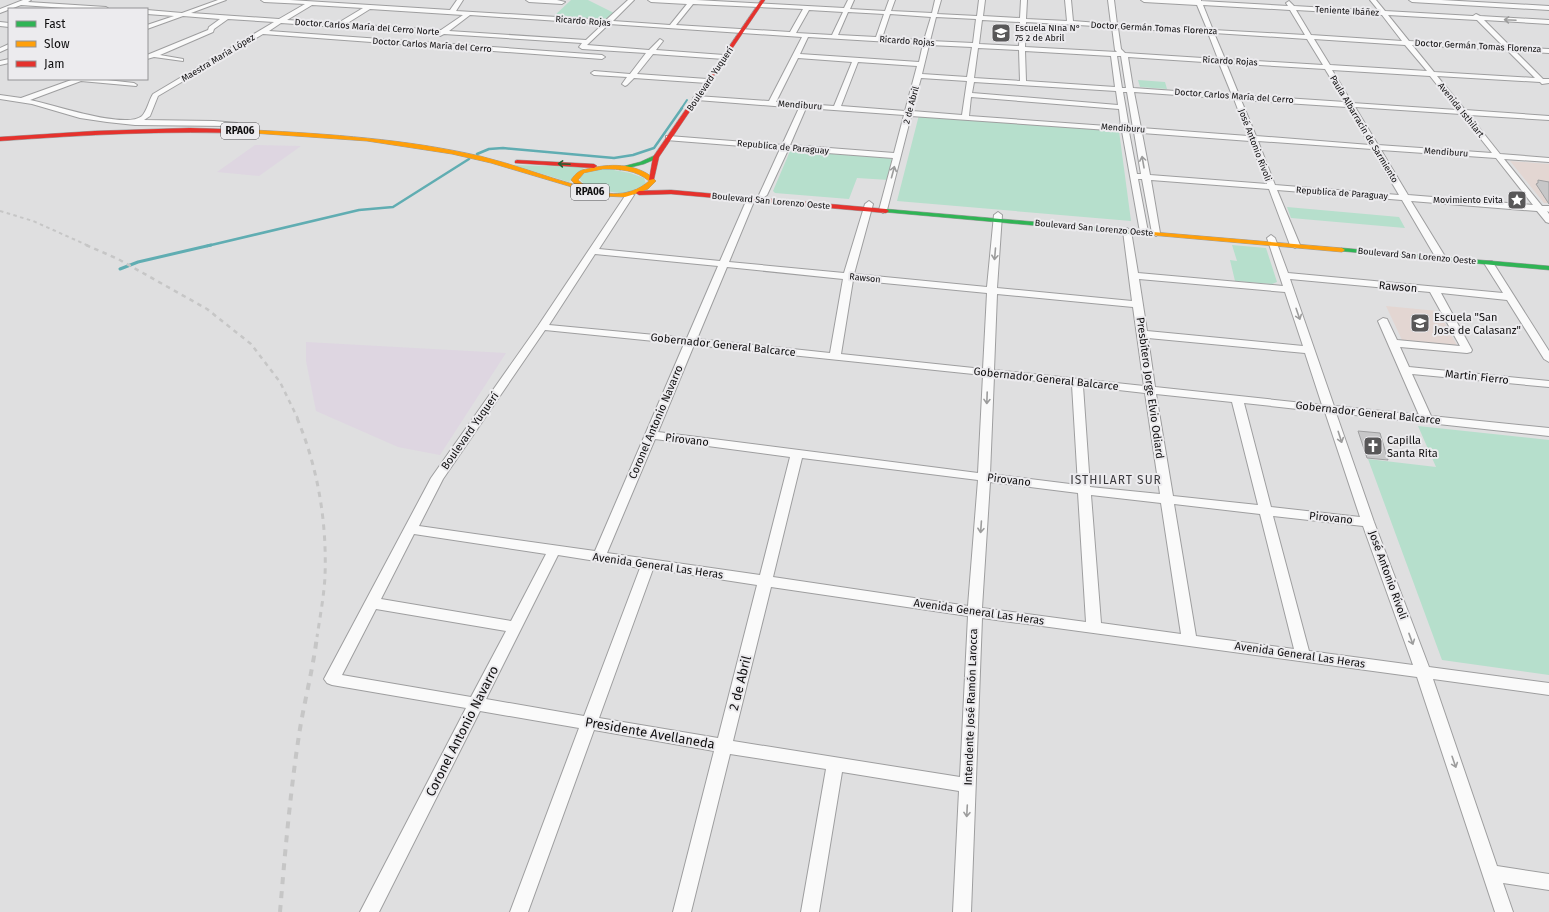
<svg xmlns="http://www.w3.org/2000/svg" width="1549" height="912" font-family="'Fira Sans',sans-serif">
	<rect width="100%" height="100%" fill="#dfdfe0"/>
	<path fill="#ded6e1" d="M 255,145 L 301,146 L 259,176 L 217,172 Z
		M 306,342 L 506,353 L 440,455 L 398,447 L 316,411 L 306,361 Z"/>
	<path fill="#e3d6d2" d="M 1510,161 L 1549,164 L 1549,203 L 1544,203 Z
		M 1386,306 L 1438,311 L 1457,345 L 1402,340 Z"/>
	<path fill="#b6dfcc" d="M 571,0 L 588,0 L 614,13 L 607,20 L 553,17 Z
		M 1138,80 L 1165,82 L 1167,89 L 1140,87 Z
		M 919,115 L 1119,131 L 1131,221 L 897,201 Z
		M 790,151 L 888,158 L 894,160 L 889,180 L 857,178 L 849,199 L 775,193 L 773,191 Z
		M 513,165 L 585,167 L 569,182 Z
		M 603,168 L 630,173 L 644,178 L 646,184 L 625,194 L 587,188 L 579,178 L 586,171 Z
		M 1287,207 L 1399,217 L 1405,228 L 1291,218 Z
		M 1232,245 L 1266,248 L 1277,282 L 1272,284 L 1235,281 L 1230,260 L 1237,261 Z
		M 1418,426 L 1549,440 L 1549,675 L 1442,660 L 1368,459 L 1436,467 Z"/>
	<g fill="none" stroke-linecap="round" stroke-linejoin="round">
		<path stroke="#60adb2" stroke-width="2" d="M 681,109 L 687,100"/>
		<path stroke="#60adb2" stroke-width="2.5" d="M 477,154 L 489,149 L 503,148 L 614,158 L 633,155 L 654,148 L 682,108
			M 207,246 L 359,210 L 393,207 L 469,159"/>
		<path stroke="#60adb2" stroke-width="3" d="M 120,269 L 138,262 L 211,245"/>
	</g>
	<path fill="#c7c7c8" stroke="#9f9fa0" d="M 1538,180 L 1549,182 L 1549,204 L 1536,184 L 1538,183 Z
		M 1358,431 L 1380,433 L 1388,460 L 1367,458 Z"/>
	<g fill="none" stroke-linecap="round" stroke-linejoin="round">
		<g stroke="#9e9e9f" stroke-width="2">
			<path id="street" d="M 23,0 L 31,0 L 28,2 L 106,7 L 109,9 L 81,9 L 21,5 L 0,13 L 0,9 Z
				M 218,0 L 226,0 L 191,13 L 279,19 L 305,4 L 264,2 L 261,0 L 290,0 L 450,10 L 457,0 L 463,0 L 456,11 L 606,20 L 628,0 L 634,0 L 613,21 L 670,25 L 687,4 L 651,2 L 648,0 L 696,0 L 844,8 L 848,0 L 854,0 L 850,9 L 885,11 L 889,0 L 895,0 L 891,11 L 932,13 L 935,0 L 941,0 L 937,14 L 977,16 L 979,0 L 985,0 L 983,16 L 1020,18 L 1021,0 L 1027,0 L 1026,19 L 1067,21 L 1065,0 L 1071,0 L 1073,21 L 1111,24 L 1108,0 L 1114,0 L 1117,24 L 1207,29 L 1197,5 L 1144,2 L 1141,0 L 1201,0 L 1201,1 L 1288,6 L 1286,3 L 1289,1 L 1294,6 L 1379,11 L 1370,0 L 1376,0 L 1385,11 L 1473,16 L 1476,14 L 1480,16 L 1549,20 L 1549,24 L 1484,20 L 1511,47 L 1549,49 L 1549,53 L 1515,51 L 1543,79 L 1549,79 L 1549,83 L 1542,84 L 1540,82 L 1437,76 L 1465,110 L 1549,116 L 1549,120 L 1469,115 L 1500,154 L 1549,158 L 1549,162 L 1504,159 L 1542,206 L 1549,206 L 1549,212 L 1547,211 L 1549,214 L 1549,223 L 1546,222 L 1537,211 L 1411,201 L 1446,258 L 1441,261 L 1436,258 L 1402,200 L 1277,190 L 1300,245 L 1295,248 L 1290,245 L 1269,189 L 1151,180 L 1160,233 L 1156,236 L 1152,233 L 1142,179 L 1138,179 L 1148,232 L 1144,235 L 1140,232 L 1122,131 L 911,116 L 887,210 L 883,213 L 879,210 L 893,158 L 788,150 L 767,195 L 763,198 L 759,195 L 780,149 L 666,140 L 666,136 L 669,136 L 782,145 L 799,108 L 697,100 L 693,98 L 697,96 L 769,101 L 802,37 L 609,24 L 587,45 L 649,50 L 660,39 L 663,41 L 656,50 L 724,55 L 727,57 L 724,59 L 653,54 L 637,74 L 707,79 L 710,81 L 707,83 L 634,78 L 627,85 L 625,86 L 622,84 L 627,77 L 594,75 L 591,73 L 594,71 L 630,74 L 646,53 L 582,49 L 579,47 L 582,43 L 444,34 L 440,36 L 437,34 L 281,23 L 269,31 L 602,55 L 605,57 L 602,59 L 263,34 L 158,96 L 150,116 L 144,120 L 214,121 L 237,123 L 238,125 L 234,132 L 231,132 L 227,130 L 229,126 L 135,125 L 107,122 L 80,118 L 32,104 L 0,99 L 0,95 L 21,98 L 74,79 L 98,79 L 134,83 L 137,85 L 136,86 L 81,81 L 30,100 C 52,104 125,130 142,116 C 147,111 149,100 153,94 L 274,22 L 228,19 L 214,29 L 213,32 L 160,55 L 183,59 L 183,61 L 154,57 L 147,59 L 147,55 L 208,30 L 209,27 L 220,19 L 183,16 L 147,29 L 147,25 L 174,16 L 147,14 L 147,10 L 182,13 ZM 693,4 L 803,9 L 790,32 L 676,25 ZM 312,5 L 363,8 L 338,23 L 287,20 ZM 1203,5 L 1290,10 L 1305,35 L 1213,30 ZM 370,9 L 463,15 L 441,30 L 346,24 ZM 809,10 L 843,12 L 832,35 L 796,33 ZM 1296,10 L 1382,15 L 1402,41 L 1311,35 ZM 848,12 L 884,14 L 876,37 L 838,35 ZM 890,14 L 931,17 L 924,40 L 882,38 ZM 470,15 L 603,24 L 586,40 L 449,31 ZM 1388,15 L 1477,20 L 1503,46 L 1409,41 ZM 936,17 L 976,19 L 973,43 L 930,41 ZM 982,20 L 1020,22 L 1019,46 L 979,44 ZM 1026,22 L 1112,27 L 1115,50 L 1117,52 L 1025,47 ZM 1118,28 L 1208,33 L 1218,59 L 1125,53 L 1121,49 ZM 1214,33 L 1307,39 L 1323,65 L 1225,59 ZM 808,37 L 923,44 L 919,62 L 800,54 ZM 1314,39 L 1405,45 L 1427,71 L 1330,65 ZM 929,45 L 972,47 L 967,77 L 922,74 ZM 1412,45 L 1507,50 L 1535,78 L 1434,72 ZM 978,48 L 1019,50 L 1020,81 L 974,78 ZM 1025,51 L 1111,56 L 1115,87 L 1026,81 ZM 1117,56 L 1121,56 L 1126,88 L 1122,88 ZM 1128,57 L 1219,63 L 1232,95 L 1133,88 ZM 798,58 L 852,62 L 834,106 L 776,102 ZM 858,62 L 917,66 L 905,111 L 841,106 ZM 1226,63 L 1325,69 L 1345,102 L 1239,95 ZM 1332,70 L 1430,76 L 1457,110 L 1352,103 ZM 921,78 L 967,81 L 962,115 L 912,111 ZM 974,82 L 1116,91 L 1118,105 L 972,93 ZM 1123,92 L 1127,92 L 1133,128 L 1129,127 ZM 1134,92 L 1234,99 L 1248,136 L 1141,128 ZM 971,97 L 1119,109 L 1121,127 L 969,116 ZM 1241,100 L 1347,107 L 1370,145 L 1256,136 ZM 1355,107 L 1461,114 L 1492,153 L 1378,145 ZM 806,108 L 904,115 L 894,153 L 790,145 ZM 1129,132 L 1134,132 L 1141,174 L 1137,174 ZM 1142,133 L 1250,141 L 1267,184 L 1150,175 ZM 1258,141 L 1372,149 L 1399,195 L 1275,185 ZM 1381,150 L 1496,158 L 1533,205 L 1408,195 Z
				M 526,0 L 557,0 L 565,2 L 562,4 L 529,2 Z
				M 1409,0 L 1441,0 L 1549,6 L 1549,10 L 1412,2 Z
				M 0,22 L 9,23 L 9,27 L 0,26 Z
				M 9,44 L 9,48 L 0,52 L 0,48 Z
				M 9,59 L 9,63 L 0,65 L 0,61 Z
				M 630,192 L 634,195 L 599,249 L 720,261 L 747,199 L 751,196 L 755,199 L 729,262 L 844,273 L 865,204 L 869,201 L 873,204 L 854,274 L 987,287 L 994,215 L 998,212 L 1002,215 L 997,288 L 1132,301 L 1123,231 L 1127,228 L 1131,231 L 1138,273 L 1283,286 L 1267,238 L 1271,235 L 1275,238 L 1288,273 L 1503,293 L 1484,263 L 1486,261 L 1492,261 L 1549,351 L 1549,362 L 1544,359 L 1507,300 L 1441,293 L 1472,350 L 1471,352 L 1467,353 L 1400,347 L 1409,367 L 1549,381 L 1549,387 L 1412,374 L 1431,416 L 1549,428 L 1549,436 L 1336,413 L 1374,522 L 1429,667 L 1549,683 L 1549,695 L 1433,679 L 1497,866 L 1549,874 L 1549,890 L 1503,883 L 1513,912 L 1495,912 L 1417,677 L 982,618 L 971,912 L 953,912 L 959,791 L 842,772 L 819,912 L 801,912 L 826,769 L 730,754 L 691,912 L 673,912 L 714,751 L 594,730 L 528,912 L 510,912 L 579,728 L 480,711 L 379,912 L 360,912 L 466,708 L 332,685 L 327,683 L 324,679 L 431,478 L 538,326 L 627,193 ZM 595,254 L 718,266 L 687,338 L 549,325 ZM 727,267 L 843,279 L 830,353 L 697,339 ZM 1139,279 L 1285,292 L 1303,346 L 1147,331 ZM 1290,279 L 1430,292 L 1460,346 L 1397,340 L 1387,319 L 1383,318 L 1378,321 L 1419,415 L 1334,406 ZM 853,280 L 987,293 L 983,369 L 841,354 ZM 997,294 L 1133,307 L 1144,386 L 994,370 ZM 545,330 L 684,344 L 595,551 L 419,526 L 443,479 ZM 1148,338 L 1305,353 L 1322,405 L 1155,387 ZM 694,345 L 983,375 L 978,473 L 658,432 ZM 994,376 L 1072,385 L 1078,485 L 990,474 ZM 1083,386 L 1145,393 L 1160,494 L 1090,487 ZM 1156,394 L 1232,402 L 1258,505 L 1173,496 ZM 1244,403 L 1325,412 L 1360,517 L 1271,507 ZM 655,439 L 790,457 L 760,575 L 607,553 ZM 802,458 L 978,480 L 968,606 L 773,577 ZM 990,482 L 1078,493 L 1086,622 L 982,608 ZM 1091,495 L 1161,503 L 1181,634 L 1101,623 ZM 1174,504 L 1260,514 L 1294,649 L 1196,636 ZM 1273,516 L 1363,526 L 1413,665 L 1309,651 ZM 414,534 L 546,554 L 511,621 L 381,599 ZM 558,555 L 640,568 L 584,716 L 486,699 ZM 653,569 L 757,585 L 718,738 L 599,718 ZM 771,587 L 968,616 L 960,777 L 733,741 ZM 376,609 L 506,631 L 471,697 L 342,675 Z"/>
		</g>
		<g stroke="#9e9e9f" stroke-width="1">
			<path id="fast" d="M 656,155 L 659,157 L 658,158 L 644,164 L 620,170 L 617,168 L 640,162 Z
				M 886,209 L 1141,231 L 1144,233 L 1141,235 L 884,212 L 883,211 Z
				M 1342,248 L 1549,266 L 1549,270 L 1340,251 L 1340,249 Z"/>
		</g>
		<g stroke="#9e9e9f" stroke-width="1">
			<path id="slow" d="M 254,130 C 330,134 406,139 480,156 C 513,164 544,176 576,185 L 571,180 C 573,177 576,173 580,171 C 583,169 588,169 592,168 C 612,163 641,164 656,181 L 648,189 L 638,193 L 625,197 L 602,196 L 491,163 L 452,154 L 367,141 L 252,133 L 252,131 ZM 603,169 C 620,169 636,170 649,181 C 629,199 597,197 578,180 L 584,173 Z
				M 1141,231 L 1342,248 L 1345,250 L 1342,252 L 1139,234 L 1138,233 Z"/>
		</g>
		<g stroke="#9e9e9f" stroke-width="1">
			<path id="jam" d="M 761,0 L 765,0 L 659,157 L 654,179 L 649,180 L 653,157 Z
				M 190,128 L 254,130 L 257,132 L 254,134 C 169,130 85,135 0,141 L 0,137 L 95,131 Z
				M 517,160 L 594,164 L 597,166 L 594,168 L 515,163 L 515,161 Z
				M 671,190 L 886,209 L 889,211 L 886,213 L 671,194 L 639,195 L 636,193 L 639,191 Z"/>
		</g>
		<use href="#street" fill="#fafafa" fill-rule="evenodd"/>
		<use href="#fast" fill="#30b455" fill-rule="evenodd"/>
		<use href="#slow" fill="#ff9f0a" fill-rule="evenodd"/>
		<use href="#jam" fill="#e5322d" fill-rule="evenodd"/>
		<path stroke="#c6c6c6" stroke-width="2" stroke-dasharray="3.5 3.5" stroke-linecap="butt" d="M 0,211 L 33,221 L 89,246"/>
		<path stroke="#c6c6c6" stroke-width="2.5" stroke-dasharray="4.5 4.5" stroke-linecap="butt" d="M 86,245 L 118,259 L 207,309 L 251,344 L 280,382 L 298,419"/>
		<path stroke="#c6c6c6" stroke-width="3" stroke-dasharray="5.5 5.5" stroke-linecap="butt" d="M 297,418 C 318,468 327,522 325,576 C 324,596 320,617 317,637"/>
		<path stroke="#c6c6c6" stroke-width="4" stroke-dasharray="7 7" stroke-linecap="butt" d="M 280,912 C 285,853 290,794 299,735 C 304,702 313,670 317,636"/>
	</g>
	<defs><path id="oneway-shaft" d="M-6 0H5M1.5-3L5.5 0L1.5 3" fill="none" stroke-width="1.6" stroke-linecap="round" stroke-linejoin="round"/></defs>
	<g stroke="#9c9c9c">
		<use href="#oneway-shaft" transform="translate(1510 20) rotate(-177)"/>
		<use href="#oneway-shaft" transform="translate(1143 162) rotate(-100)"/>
		<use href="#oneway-shaft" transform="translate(893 172) rotate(-75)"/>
		<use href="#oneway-shaft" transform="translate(995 254) rotate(95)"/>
		<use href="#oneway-shaft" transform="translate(1298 314) rotate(71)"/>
		<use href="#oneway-shaft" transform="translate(987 398) rotate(92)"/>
		<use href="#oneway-shaft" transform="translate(1340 437) rotate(72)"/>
		<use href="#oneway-shaft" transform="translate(981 527) rotate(94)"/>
		<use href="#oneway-shaft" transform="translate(1411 639) rotate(70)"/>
		<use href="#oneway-shaft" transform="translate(1454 762) rotate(71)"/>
		<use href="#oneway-shaft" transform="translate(967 811) rotate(93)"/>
	</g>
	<use stroke="#206132" href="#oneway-shaft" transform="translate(564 164) rotate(-177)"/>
	<defs>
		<g id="school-square" transform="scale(1)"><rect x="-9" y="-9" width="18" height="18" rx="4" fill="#585758" stroke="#ecebee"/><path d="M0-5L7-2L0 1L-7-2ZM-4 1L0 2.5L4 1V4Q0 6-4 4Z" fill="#fff"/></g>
		<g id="sight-square" transform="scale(1)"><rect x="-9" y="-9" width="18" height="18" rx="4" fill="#585758" stroke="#ecebee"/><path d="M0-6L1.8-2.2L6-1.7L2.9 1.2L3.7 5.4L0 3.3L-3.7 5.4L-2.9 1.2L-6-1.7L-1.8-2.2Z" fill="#fff"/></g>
		<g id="church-square" transform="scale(1)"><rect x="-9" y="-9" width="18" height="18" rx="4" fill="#585758" stroke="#ecebee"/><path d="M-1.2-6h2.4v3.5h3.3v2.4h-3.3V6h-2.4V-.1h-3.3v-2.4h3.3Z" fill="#fff"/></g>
	</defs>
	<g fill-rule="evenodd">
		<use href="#school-square" x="1001" y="33"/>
		<use href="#sight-square" x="1517" y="200"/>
		<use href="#school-square" x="1420" y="323"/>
		<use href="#church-square" x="1373" y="446"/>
	</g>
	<g text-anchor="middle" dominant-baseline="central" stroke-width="4" stroke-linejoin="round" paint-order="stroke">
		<g font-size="9" fill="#0f0e0f" stroke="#ecebee">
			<text transform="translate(1347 11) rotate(3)">Teniente Ibáñez</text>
			<text transform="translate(583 21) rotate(4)">Ricardo Rojas</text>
			<text transform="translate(367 27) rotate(4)">Doctor Carlos María del Cerro Norte</text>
			<text transform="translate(1154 28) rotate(3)">Doctor Germán Tomas Florenza</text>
			<text transform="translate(907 41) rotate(4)">Ricardo Rojas</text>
			<text transform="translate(432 45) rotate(4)">Doctor Carlos María del Cerro</text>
			<text transform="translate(1478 46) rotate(3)">Doctor Germán Tomas Florenza</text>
			<text transform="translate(218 58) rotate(-31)">Maestra María López</text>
			<text transform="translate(1230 61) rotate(3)">Ricardo Rojas</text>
			<text transform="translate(710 79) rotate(-56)">Boulevard Yuquerí</text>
			<text transform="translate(1234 96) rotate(4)">Doctor Carlos María del Cerro</text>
			<text transform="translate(800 105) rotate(4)">Mendiburu</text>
			<text transform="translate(911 105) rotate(-75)">2 de Abril</text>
			<text transform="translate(1461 110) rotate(51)">Avenida Isthilart</text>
			<text transform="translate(1123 128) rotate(4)">Mendiburu</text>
			<text transform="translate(1364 129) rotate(59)">Paula Albarracín de Sarmiento</text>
			<text transform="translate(1255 145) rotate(69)">José Antonio Rívoli</text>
			<text transform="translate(783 147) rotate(5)">Republica de Paraguay</text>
			<text transform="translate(1446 152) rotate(4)">Mendiburu</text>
			<text transform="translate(1342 193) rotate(4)">Republica de Paraguay</text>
			<text transform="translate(771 201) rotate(5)">Boulevard San Lorenzo Oeste</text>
			<text transform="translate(1094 228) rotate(5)">Boulevard San Lorenzo Oeste</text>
			<text transform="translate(1417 256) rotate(5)">Boulevard San Lorenzo Oeste</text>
			<text transform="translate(865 278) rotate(6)">Rawson</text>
		</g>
		<g font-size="9" fill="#0f0e0f" stroke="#ecebee" text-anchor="start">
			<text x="1015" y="28">Escuela NIna N°<tspan x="1015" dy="10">75 2 de Abril</tspan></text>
			<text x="1503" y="200" text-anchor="end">Movimiento Evita</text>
		</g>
		<g fill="#ecebee" stroke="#515052" stroke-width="1">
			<rect x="221" y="123" width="38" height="16" rx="3"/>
			<rect x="571" y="184" width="38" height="16" rx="3"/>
		</g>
		<g font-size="10" font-weight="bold" fill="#0f0e0f">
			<text x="240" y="131">RPA06</text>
			<text x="590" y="192">RPA06</text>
		</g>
		<g font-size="11" fill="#0f0e0f" stroke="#ecebee">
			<text transform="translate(1398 287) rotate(5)">Rawson</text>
			<text transform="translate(723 345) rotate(6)">Gobernador General Balcarce</text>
			<text transform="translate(1477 377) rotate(6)">Martin Fierro</text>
			<text transform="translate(1046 379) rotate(6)">Gobernador General Balcarce</text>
			<text transform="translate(1150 388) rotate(82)">Presbítero Jorge Elvio Odiard</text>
			<text transform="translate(1368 413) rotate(6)">Gobernador General Balcarce</text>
			<text transform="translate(656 422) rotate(-67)">Coronel Antonio Navarro</text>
			<text transform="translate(470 431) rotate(-55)">Boulevard Yuquerí</text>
			<text transform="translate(687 440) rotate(7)">Pirovano</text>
			<text transform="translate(1009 480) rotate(7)">Pirovano</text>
			<text transform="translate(1331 518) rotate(6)">Pirovano</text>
			<text transform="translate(658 566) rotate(8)">Avenida General Las Heras</text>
			<text transform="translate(1388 575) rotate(70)">José Antonio Rívoli</text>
			<text transform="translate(979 612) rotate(8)">Avenida General Las Heras</text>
			<text transform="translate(1300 655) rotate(8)">Avenida General Las Heras</text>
			<text transform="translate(971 707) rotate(-88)">Intendente José Ramón Larocca</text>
		</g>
		<g font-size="11" fill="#0f0e0f" stroke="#ecebee" text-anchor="start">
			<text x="1434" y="317">Escuela "San<tspan x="1434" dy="13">Jose de Calasanz"</tspan></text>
			<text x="1387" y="440">Capilla<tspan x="1387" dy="13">Santa Rita</tspan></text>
		</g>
		<g font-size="12" letter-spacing="1" fill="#3b3a3d" stroke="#ecebee">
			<text x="1116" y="480">ISTHILART SUR</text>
		</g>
		<g font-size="13" fill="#0f0e0f" stroke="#ecebee">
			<text transform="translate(740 683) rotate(-76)">2 de Abril</text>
			<text transform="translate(462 731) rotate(-63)">Coronel Antonio Navarro</text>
			<text transform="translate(650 733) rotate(10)">Presidente Avellaneda</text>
		</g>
	</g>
	<rect x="8" y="8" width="140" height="72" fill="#ecebee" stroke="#949395"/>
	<rect x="16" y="21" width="20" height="6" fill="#30b455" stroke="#949395"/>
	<text x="44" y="28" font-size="12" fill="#0f0e0f">Fast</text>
	<rect x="16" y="41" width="20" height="6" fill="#ff9f0a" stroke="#949395"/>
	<text x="44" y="48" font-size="12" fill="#0f0e0f">Slow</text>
	<rect x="16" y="61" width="20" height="6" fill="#e5322d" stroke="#949395"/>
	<text x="44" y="68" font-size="12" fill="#0f0e0f">Jam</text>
</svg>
